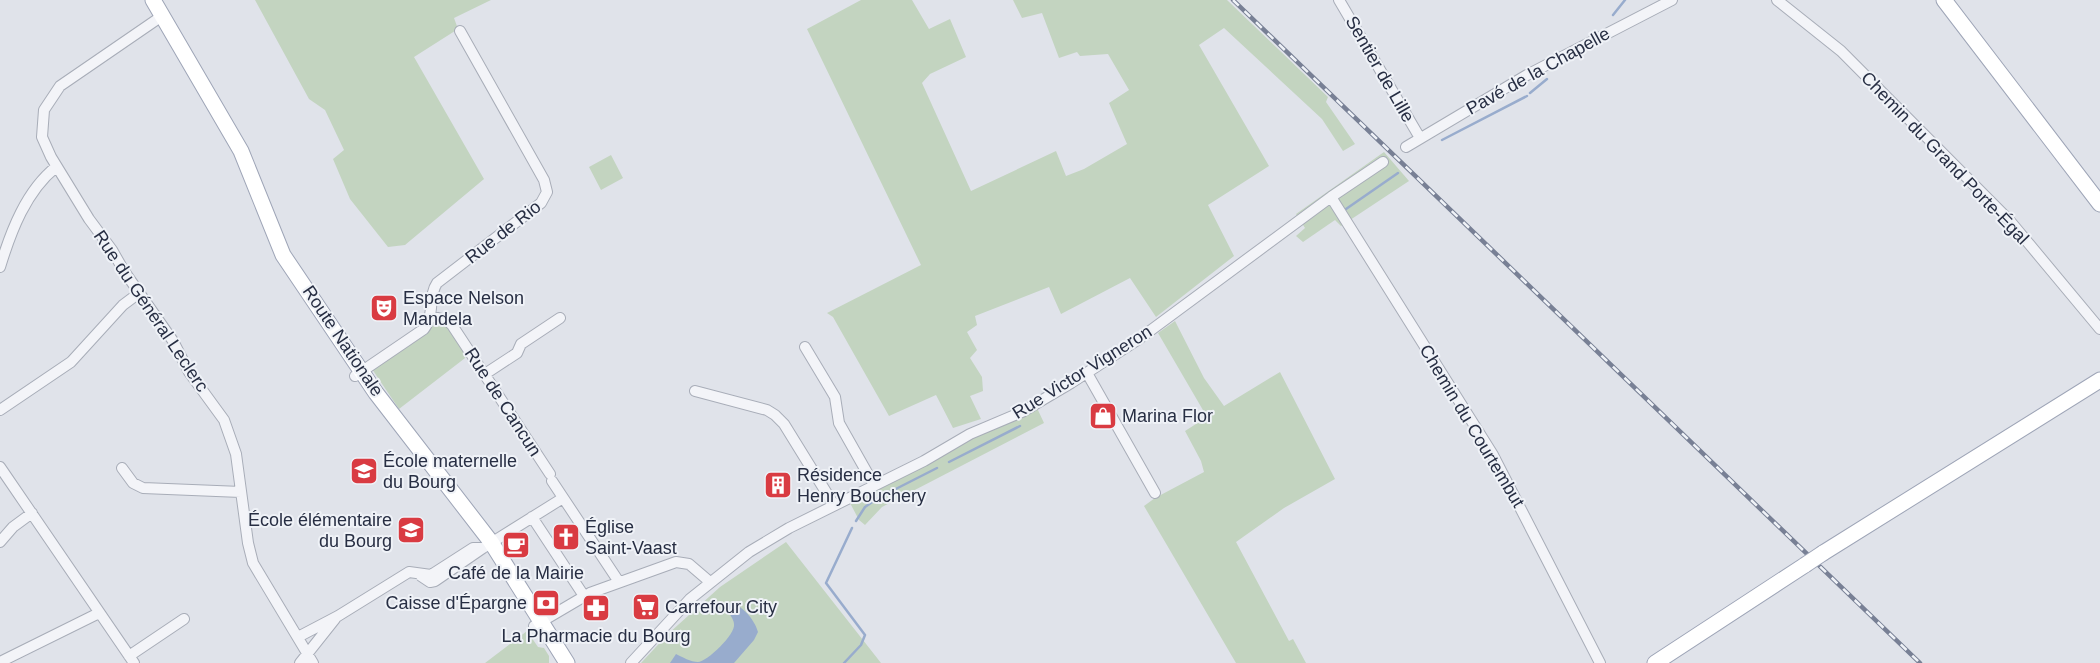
<svg xmlns="http://www.w3.org/2000/svg" width="2100" height="663" font-family="Arial,sans-serif">
	<rect width="100%" height="100%" fill="#e0e3ea"/>
	<path fill="#c3d4c0" d="M 255,0 L 491,0 L 454,18 L 458,29 L 414,57 L 484,179 L 405,245 L 388,247 L 350,199 L 333,159 L 344,150 L 325,110 L 309,99 Z
		M 861,0 L 912,0 L 929,29 L 950,19 L 966,57 L 930,74 L 922,83 L 971,191 L 1056,151 L 1066,176 L 1084,169 L 1127,144 L 1109,103 L 1129,90 L 1108,54 L 1080,56 L 1077,52 L 1059,58 L 1042,13 L 1022,18 L 1013,0 L 1227,0 L 1328,97 L 1326,102 L 1355,144 L 1343,151 L 1322,119 L 1224,28 L 1199,45 L 1269,166 L 1208,205 L 1234,256 L 1156,317 L 1130,278 L 1061,314 L 1049,287 L 975,316 L 977,325 L 967,332 L 977,350 L 970,358 L 982,377 L 983,391 L 970,396 L 981,419 L 953,428 L 936,395 L 889,416 L 833,317 L 827,313 L 921,265 L 807,29 Z
		M 1384,152 L 1409,181 L 1341,226 L 1335,220 L 1303,242 L 1296,236 L 1305,228 L 1296,214 Z
		M 611,155 L 623,178 L 601,190 L 589,167 Z
		M 1175,321 L 1204,378 L 1224,406 L 1280,372 L 1335,479 L 1284,508 L 1236,542 L 1289,641 L 1293,639 L 1306,663 L 1236,663 L 1144,506 L 1155,498 L 1204,472 L 1201,461 L 1185,431 L 1207,417 L 1158,333 Z
		M 435,322 L 448,325 L 469,355 L 399,409 L 372,369 Z
		M 1037,408 L 1044,423 L 882,507 L 865,525 L 859,520 L 850,503 L 958,443 Z
		M 786,542 L 881,663 L 641,663 L 668,634 L 720,587 Z
		M 527,631 L 538,647 L 544,648 L 549,656 L 549,663 L 485,663 Z"/>
	<path fill="#98accd" d="M 728,603 C 741,603 755,620 758,632 L 754,640 L 734,663 L 670,663 L 676,654 C 682,657 691,662 698,662 C 707,662 736,634 734,624 C 734,619 728,612 725,607 Z"/>
	<g fill="none" stroke-linecap="round" stroke-linejoin="round">
		<path stroke="#98accd" stroke-width="2.5" d="M 1613,15 L 1625,0
			M 1530,93 L 1547,79
			M 1442,140 L 1527,96
			M 1346,209 L 1398,173
			M 949,462 L 1020,426
			M 856,521 L 865,507 L 878,498 L 937,468
			M 844,663 L 861,645 L 865,635 L 826,583 L 852,528"/>
		<g stroke="#a8adb8" stroke-width="12">
			<path id="street" d="M 1339,0 L 1420,138
				M 1777,0 L 1841,51 L 2010,221 L 2100,329
				M 162,16 L 60,86 L 44,110 L 42,137 L 51,157 L 89,219 L 112,250 L 124,271 L 173,341 L 189,372 L 224,420 L 236,454 L 248,543 L 253,563 L 313,663
				M 1406,147 L 1527,75 L 1672,0
				M 1331,197 L 1493,455 L 1600,663
				M 0,267 C 11,231 26,191 56,167
				M 430,316 L 446,320 L 452,325 L 550,474
				M 805,347 L 835,397 L 839,423 L 874,485
				M 1087,373 L 1155,493
				M 485,374 L 517,353 L 521,344 L 560,318
				M 355,376 L 424,329 C 435,315 428,296 437,283 L 541,203 L 547,192 L 544,180 L 460,31
				M 695,391 L 767,410 L 775,415 L 784,424 L 834,505
				M 0,410 L 71,362 L 123,305 L 139,293
				M 0,467 L 134,663
				M 122,468 L 133,483 L 143,488 L 241,492
				M 552,481 L 619,582
				M 532,517 L 584,596
				M 0,542 L 13,527 L 32,513
				M 421,576 L 430,582 L 435,581 L 483,548 L 563,498
				M 534,626 L 590,593 L 676,562 L 689,564 L 710,582
				M 298,637 L 338,616 L 409,572 L 431,575 L 473,548 L 483,548
				M 129,656 L 184,619
				M 0,662 L 99,613
				M 300,663 L 335,619
				M 631,663 L 690,599 L 749,552 L 789,528 L 924,461 L 970,434 L 1022,412 L 1071,383 L 1139,339 L 1331,197 L 1383,162"/>
		</g>
		<g stroke="#9ea5b7" stroke-width="17">
			<path id="primary" d="M 153,0 L 241,151 L 283,255 L 376,393 L 491,542 L 567,663
				M 1944,0 L 2100,204
				M 1823,553 L 2100,380
				M 1655,663 L 1805,565"/>
		</g>
		<use href="#street" stroke="#f3f4f8" stroke-width="10"/>
		<use href="#primary" stroke="#fff" stroke-width="15"/>
		<g stroke="#788095" stroke-width="4.5">
			<path id="rail" d="M 1233,0 L 1920,663"/>
		</g>
		<use href="#rail" stroke="#eff2f7" stroke-width="2.5" stroke-dasharray="8" stroke-linecap="butt"/>
		<g stroke="#9ea5b7" stroke-width="17" stroke-linecap="butt">
			<path id="primary-bridge" d="M 1805,565 L 1823,553"/>
		</g>
		<use href="#primary-bridge" stroke="#fff" stroke-width="15"/>
	</g>
	<defs>
		<g id="theatre-square" transform="scale(1.4375)"><rect x="-9" y="-9" width="18" height="18" rx="4" fill="#d93b42" stroke="#eff2f7"/><path d="M-5-5.5Q0-4 5-5.5V0Q5 5 0 6Q-5 5-5 0ZM-3.3-2.5H-1v1.5H-3.3ZM1-2.5H3.3v1.5H1ZM-2.8 1Q0 5.5 2.8 1Z" fill="#fff"/></g>
		<g id="shop-square" transform="scale(1.4375)"><rect x="-9" y="-9" width="18" height="18" rx="4" fill="#d93b42" stroke="#eff2f7"/><path d="M-5-2.5h2.3a2.7 3.5 0 0 1 5.4 0H5L5.5 6h-11ZM-1.5-2.5h3a1.5 2.3 0 0 0-3 0Z" fill="#fff"/></g>
		<g id="school-square" transform="scale(1.4375)"><rect x="-9" y="-9" width="18" height="18" rx="4" fill="#d93b42" stroke="#eff2f7"/><path d="M0-5L7-2L0 1L-7-2ZM-4 1L0 2.5L4 1V4Q0 6-4 4Z" fill="#fff"/></g>
		<g id="building-square" transform="scale(1.4375)"><rect x="-9" y="-9" width="18" height="18" rx="4" fill="#d93b42" stroke="#eff2f7"/><path d="M-4-6H4V6H1V3H-1V6H-4ZM-2.5-4.3h1.7v1.8h-1.7ZM.8-4.3h1.7v1.8H.8ZM-2.5-1h1.7V.8h-1.7ZM.8-1h1.7V.8H.8Z" fill="#fff"/></g>
		<g id="church-square" transform="scale(1.4375)"><rect x="-9" y="-9" width="18" height="18" rx="4" fill="#d93b42" stroke="#eff2f7"/><path d="M-1.2-6h2.4v3.5h3.3v2.4h-3.3V6h-2.4V-.1h-3.3v-2.4h3.3Z" fill="#fff"/></g>
		<g id="cafe-square" transform="scale(1.4375)"><rect x="-9" y="-9" width="18" height="18" rx="4" fill="#d93b42" stroke="#eff2f7"/><path d="M-5.5-4.5H6V0H3Q3 3.5 0 3.5H-2.5Q-5.5 3.5-5.5 0ZM3-3.2v2h1.7v-2ZM-6 4.5H4V6H-6Z" fill="#fff"/></g>
		<g id="bank-square" transform="scale(1.4375)"><rect x="-9" y="-9" width="18" height="18" rx="4" fill="#d93b42" stroke="#eff2f7"/><path d="M-6-4H6V4H-6ZM0-2.3a2.3 2.3 0 1 0 0 4.6a2.3 2.3 0 1 0 0-4.6Z" fill="#fff"/></g>
		<g id="supermarket-square" transform="scale(1.4375)"><rect x="-9" y="-9" width="18" height="18" rx="4" fill="#d93b42" stroke="#eff2f7"/><path d="M-6-5.5h2.5l.6 2H6L4.5 2H-2.5L-4.4-4H-6ZM-1.5 3.2a1.3 1.3 0 1 0 .1 0ZM3 3.2a1.3 1.3 0 1 0 .1 0Z" fill="#fff"/></g>
		<g id="pharmacy-square" transform="scale(1.4375)"><rect x="-9" y="-9" width="18" height="18" rx="4" fill="#d93b42" stroke="#eff2f7"/><path d="M-2-6h4v4h4v4h-4v4h-4v-4h-4v-4h4Z" fill="#fff"/></g>
	</defs>
	<g fill-rule="evenodd">
		<use href="#theatre-square" x="384" y="308"/>
		<use href="#shop-square" x="1103" y="416"/>
		<use href="#school-square" x="364" y="471"/>
		<use href="#building-square" x="778" y="485"/>
		<use href="#school-square" x="411" y="530"/>
		<use href="#church-square" x="566" y="537"/>
		<use href="#cafe-square" x="516" y="545"/>
		<use href="#bank-square" x="546" y="603"/>
		<use href="#supermarket-square" x="646" y="607"/>
		<use href="#pharmacy-square" x="596" y="608"/>
	</g>
	<g text-anchor="middle" dominant-baseline="central" stroke-width="4" stroke-linejoin="round" paint-order="stroke">
		<g font-size="18" fill="#272e43" stroke="#eff2f7">
			<text transform="translate(1380 69) rotate(60)">Sentier de Lille</text>
			<text transform="translate(1538 71) rotate(-29)">Pavé de la Chapelle</text>
			<text transform="translate(1945 158) rotate(46)">Chemin du Grand Porte-Égal</text>
			<text transform="translate(503 232) rotate(-38)">Rue de Rio</text>
			<text transform="translate(151 311) rotate(56)">Rue du Général Leclerc</text>
			<text transform="translate(343 341) rotate(56)">Route Nationale</text>
			<text transform="translate(1082 372) rotate(-32)">Rue Victor Vigneron</text>
			<text transform="translate(503 402) rotate(57)">Rue de Cancun</text>
			<text transform="translate(1472 426) rotate(59)">Chemin du Courtembut</text>
		</g>
		<g font-size="18" fill="#272e43" stroke="#eff2f7" text-anchor="start">
			<text x="403" y="298">Espace Nelson<tspan x="403" dy="21">Mandela</tspan></text>
			<text x="1122" y="416">Marina Flor</text>
			<text x="383" y="461">École maternelle<tspan x="383" dy="21">du Bourg</tspan></text>
			<text x="797" y="475">Résidence<tspan x="797" dy="21">Henry Bouchery</tspan></text>
			<text x="392" y="520" text-anchor="end">École élémentaire<tspan x="392" dy="21">du Bourg</tspan></text>
			<text x="585" y="527">Église<tspan x="585" dy="21">Saint-Vaast</tspan></text>
			<text x="516" y="573" text-anchor="middle">Café de la Mairie</text>
			<text x="527" y="603" text-anchor="end">Caisse d'Épargne</text>
			<text x="665" y="607">Carrefour City</text>
			<text x="596" y="636" text-anchor="middle">La Pharmacie du Bourg</text>
		</g>
	</g>
</svg>
